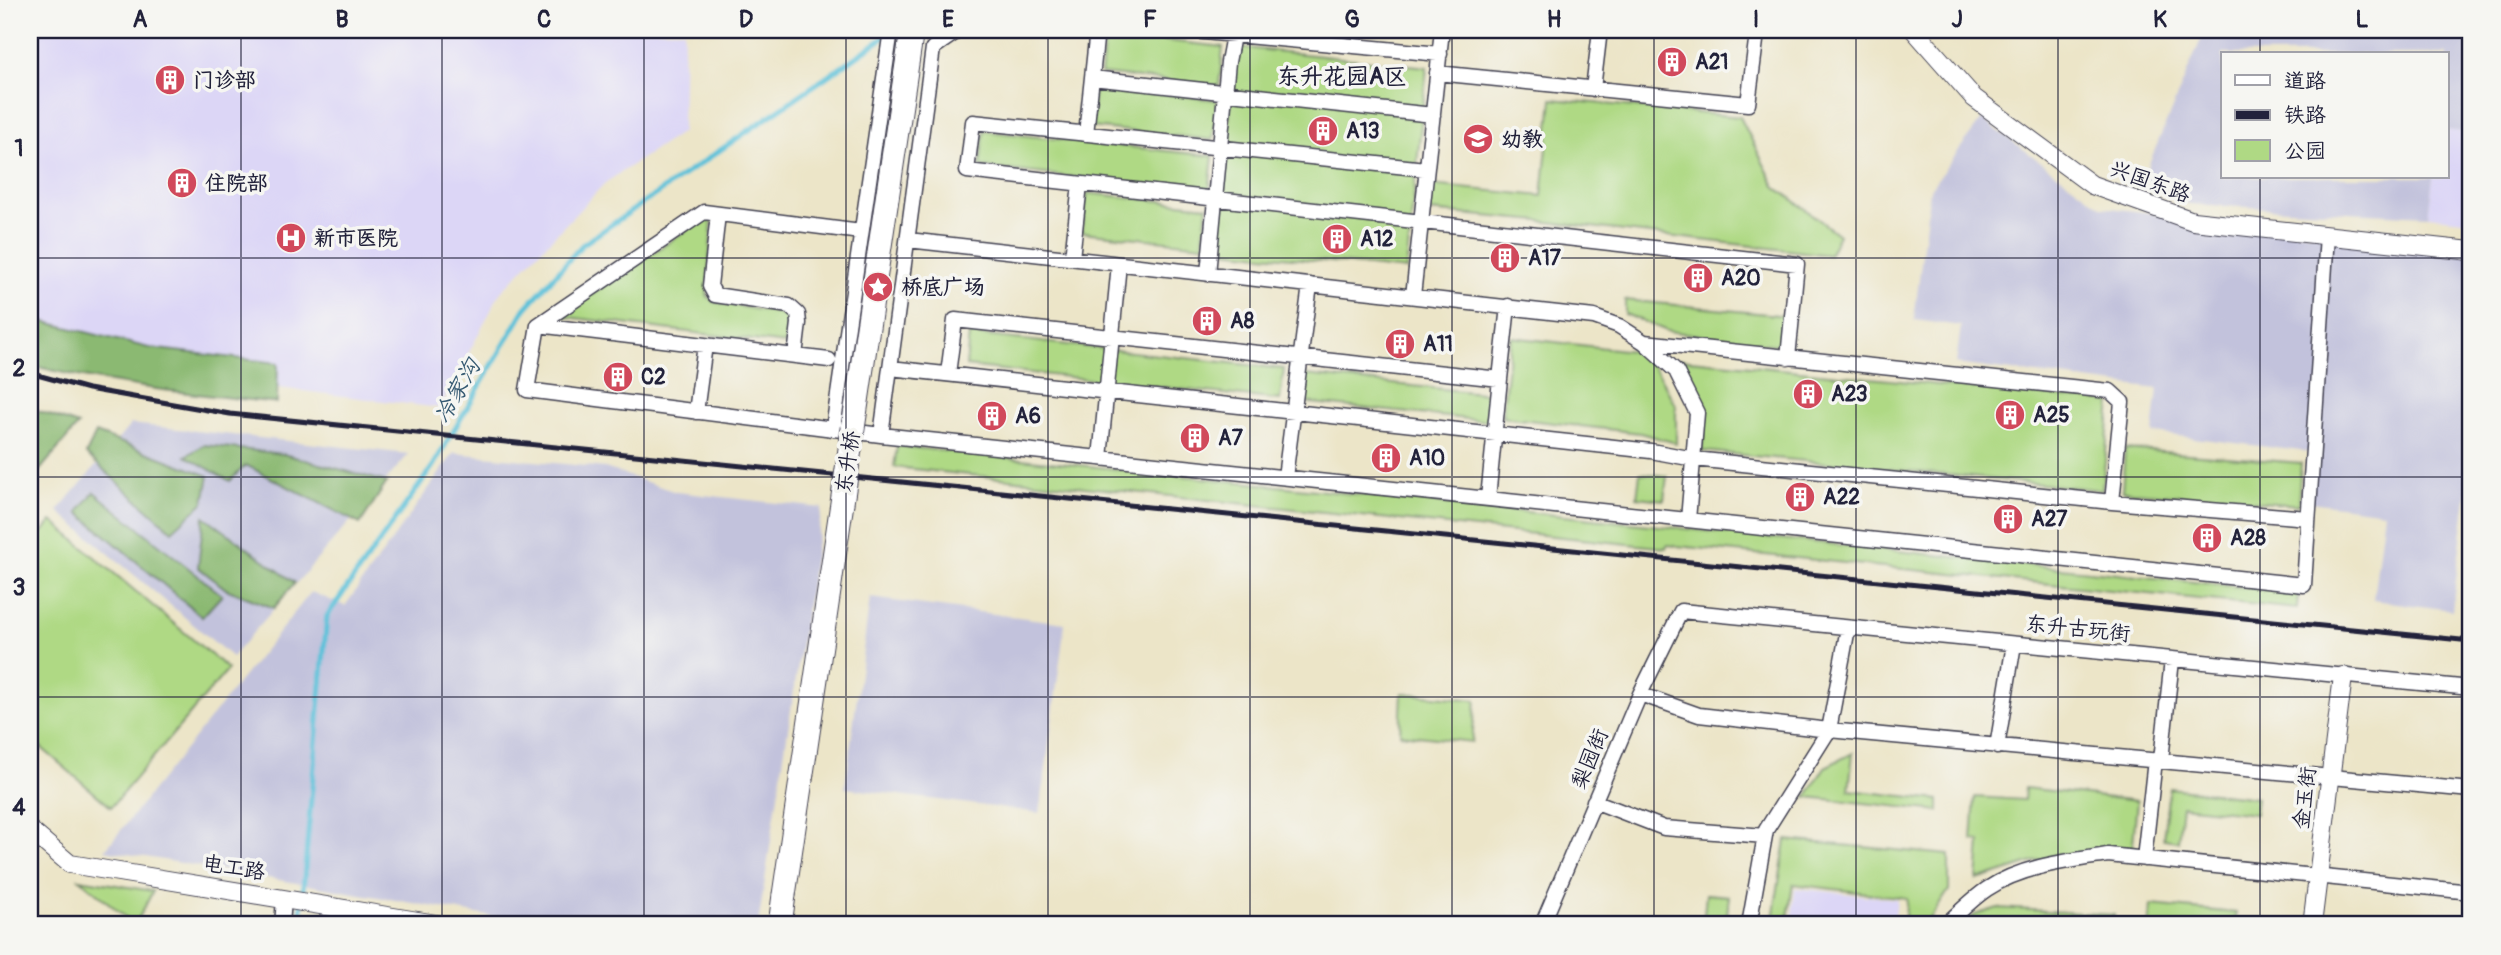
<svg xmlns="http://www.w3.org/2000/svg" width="2501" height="955" font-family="Pangolin,'LXGW WenKai TC',sans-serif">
	<rect width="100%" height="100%" fill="#f6f6f2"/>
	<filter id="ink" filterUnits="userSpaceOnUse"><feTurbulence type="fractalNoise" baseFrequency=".0143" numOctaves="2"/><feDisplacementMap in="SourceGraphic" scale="14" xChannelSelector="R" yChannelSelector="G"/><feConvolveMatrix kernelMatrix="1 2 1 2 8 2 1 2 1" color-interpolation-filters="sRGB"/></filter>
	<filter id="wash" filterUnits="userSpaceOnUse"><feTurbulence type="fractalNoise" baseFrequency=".00686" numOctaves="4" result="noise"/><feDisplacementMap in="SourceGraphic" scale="28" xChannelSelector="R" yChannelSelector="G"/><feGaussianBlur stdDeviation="1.57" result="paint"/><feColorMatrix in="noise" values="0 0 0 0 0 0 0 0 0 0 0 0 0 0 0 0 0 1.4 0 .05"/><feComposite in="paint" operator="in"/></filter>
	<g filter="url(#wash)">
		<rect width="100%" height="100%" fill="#ece5c8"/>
		<path fill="#dcd6f6" d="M 30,30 L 684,30 L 682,132 L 605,183 L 500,293 L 440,408 L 152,372 L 30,334 Z
			M 2447,130 L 2471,133 L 2471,221 L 2428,216 L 2433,177 L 2447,177 Z
			M 1795,888 L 1897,899 L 1894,925 L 1791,925 Z"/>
		<path fill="#c2c2dc" d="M 2205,30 L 2471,30 L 2471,133 L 2447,130 L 2447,54 L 2223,54 L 2223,177 L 2433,177 L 2428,216 L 2189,204 L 2143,178 Z
			M 1982,119 L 2102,207 L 2471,253 L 2471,458 L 2452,610 L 2373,600 L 2384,512 L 2303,501 L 2309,452 L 2153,433 L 2158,389 L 1956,364 L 1961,326 L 1914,320 L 1930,189 Z
			M 131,424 L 409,454 L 232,657 L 58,511 Z
			M 454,453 L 605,468 L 676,492 L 822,508 L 758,925 L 540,925 L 105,850 L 311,592 L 345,606 Z
			M 870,598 L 1065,623 L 1040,813 L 845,788 Z"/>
		<path fill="#afd984" stroke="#687e60" stroke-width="2" d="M 1105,34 L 1223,47 L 1219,86 L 1101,74 Z
			M 1237,47 L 1427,67 L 1406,270 L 1215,250 Z
			M 1095,86 L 1217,100 L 1213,140 L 1091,127 Z
			M 1552,99 L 1740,117 L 1775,186 L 1839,235 L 1829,255 L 1540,221 L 1428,211 L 1431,185 L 1542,196 Z
			M 984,131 L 1213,156 L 1209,192 L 980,167 Z
			M 1087,193 L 1207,206 L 1203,245 L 1082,232 Z
			M 705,218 L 712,219 L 707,296 L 714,302 L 789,315 L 785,344 L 559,316 Z
			M 1625,300 L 1787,316 L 1784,346 L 1667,331 L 1625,314 Z
			M 969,334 L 1284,369 L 1280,400 L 966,366 Z
			M 1511,337 L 1641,352 L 1656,370 L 1676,405 L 1676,443 L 1640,433 L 1502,417 Z
			M 1680,359 L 2111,402 L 2102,490 L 1702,451 L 1706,412 Z
			M 1296,374 L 1490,394 L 1487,421 L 1293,401 Z
			M 897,446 L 2298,593 L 2297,609 L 1667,545 L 1666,548 L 894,467 Z
			M 2125,449 L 2301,463 L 2298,505 L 2122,491 Z
			M 1640,473 L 1667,476 L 1664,500 L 1637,497 Z
			M 52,521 L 228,669 L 111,807 L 30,738 L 30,547 Z
			M 1402,693 L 1476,700 L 1472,742 L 1400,734 Z
			M 1853,753 L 1849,790 L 1939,800 L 1939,811 L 1806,797 L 1825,767 Z
			M 2025,788 L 2137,801 L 2132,854 L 2059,854 L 1977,880 L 1980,841 L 1972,840 L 1975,797 L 2024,800 Z
			M 2169,788 L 2257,798 L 2255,814 L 2182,806 L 2178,841 L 2163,839 Z
			M 1786,840 L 1949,855 L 1949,890 L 1926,925 L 1904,925 L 1907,898 L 1793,884 L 1787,925 L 1772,925 Z
			M 80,879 L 153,891 L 135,925 Z
			M 1706,894 L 1729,896 L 1726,925 L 1703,925 Z
			M 2151,905 L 2236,913 L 2235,925 L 2149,925 Z
			M 1998,908 L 2114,915 L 2113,925 L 1963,925 L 1975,915 Z"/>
		<path fill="#8bb972" stroke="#566e56" stroke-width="2" d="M 30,318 L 149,348 L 278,363 L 277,403 C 194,394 111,386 30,365 Z
			M 30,408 L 78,425 L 30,482 Z
			M 96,433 L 209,476 L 204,502 L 172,531 L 86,454 Z
			M 204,445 L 283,454 L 387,482 L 360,524 L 246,465 L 230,481 L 186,456 Z
			M 94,492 L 222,595 L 202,617 L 78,512 Z
			M 204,516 L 295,583 L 274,608 L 226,589 L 198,567 Z"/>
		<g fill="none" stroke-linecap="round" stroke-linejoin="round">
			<path stroke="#5bc1d9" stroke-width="5" d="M 300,925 L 327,616 L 433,466 L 525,309 L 582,245 L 889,34"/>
		</g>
	</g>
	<g filter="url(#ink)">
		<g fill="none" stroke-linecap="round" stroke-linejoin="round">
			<g stroke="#403f50" stroke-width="17">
				<path id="minor" d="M 1182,30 L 1440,54
					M 1437,73 L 1748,104 L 1756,41 L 1752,30
					M 1092,78 L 1433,115
					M 1593,89 L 1600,30
					M 1086,134 L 1097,30
					M 1426,169 L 973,122 L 967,171 L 1797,264 L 1788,358
					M 718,214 L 710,286 L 715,295 L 789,306 L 798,314 L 799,323 L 795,356
					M 861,232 L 704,212 L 538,325 L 527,390 L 881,435 L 2304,585 L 2327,235
					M 908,240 L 1594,317 L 1619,326 L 1644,342 L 1676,371 L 1697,413 L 1688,520
					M 1072,258 L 1080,184
					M 1208,274 L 1228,62 L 1234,30
					M 1413,296 L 1442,30
					M 538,325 L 829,360
					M 1644,342 L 2110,391 L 2122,402 L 2112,502
					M 890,368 L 1651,451 L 1694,459 L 2112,502 L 2308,518
					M 948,374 L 955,320 L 1500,379 L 1508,306
					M 696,412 L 705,345
					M 833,429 L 891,30
					M 881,435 L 933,48 L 959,30
					M 1100,458 L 1119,264
					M 1285,477 L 1310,285
					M 1488,498 L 1500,379
					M 1640,694 L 1699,715 L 1829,730 L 2471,790
					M 1997,747 L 2014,644
					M 2161,760 L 2172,660
					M 1594,801 L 1664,828 L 1765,836
					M 2144,859 L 2155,760
					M 282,925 L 284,899
					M 1542,925 L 1640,694 L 1681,611 L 2471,688
					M 1749,925 L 1766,830 L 1829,730 L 1848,628
					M 1945,925 C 1959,913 1972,899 1987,889 C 2021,866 2068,861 2108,855 L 2471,892"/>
			</g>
			<g stroke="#403f50" stroke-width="20">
				<path id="tertiary" d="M 1914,30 L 1974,98 L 2092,185 L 2193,221 L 2471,251
					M 30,830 L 70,864 L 442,925
					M 2312,925 L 2343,676"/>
			</g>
			<g stroke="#403f50" stroke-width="25">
				<path id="trunk" d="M 780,925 L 784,895"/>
			</g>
			<use href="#minor" stroke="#fff" stroke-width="14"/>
			<use href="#tertiary" stroke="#fff" stroke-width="18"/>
			<use href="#trunk" stroke="#fff" stroke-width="23"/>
			<path stroke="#22223b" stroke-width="5" d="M 30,373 L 88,389 L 230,414 L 2471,641"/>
			<g stroke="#403f50" stroke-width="25" stroke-linecap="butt">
				<path id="trunk-bridge" d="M 784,895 L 912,30"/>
			</g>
			<use href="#trunk-bridge" stroke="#fff" stroke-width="23"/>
		</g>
	</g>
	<path fill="none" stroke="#22223b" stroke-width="2" stroke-opacity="0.55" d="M 241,30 L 241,925M 442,30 L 442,925M 644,30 L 644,925M 846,30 L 846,925M 1048,30 L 1048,925M 1250,30 L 1250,925M 1452,30 L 1452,925M 1654,30 L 1654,925M 1856,30 L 1856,925M 2058,30 L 2058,925M 2260,30 L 2260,54M 2260,177 L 2260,925M 30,258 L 2471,258M 30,477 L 2471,477M 30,697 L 2471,697"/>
	<defs>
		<g id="building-disc" transform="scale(1.575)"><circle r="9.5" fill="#d1495b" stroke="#f6f6f2"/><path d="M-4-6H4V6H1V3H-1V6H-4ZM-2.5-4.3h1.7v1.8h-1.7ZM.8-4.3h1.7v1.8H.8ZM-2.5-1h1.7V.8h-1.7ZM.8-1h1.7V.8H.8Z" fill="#fff"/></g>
		<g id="school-disc" transform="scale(1.575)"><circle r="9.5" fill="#d1495b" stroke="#f6f6f2"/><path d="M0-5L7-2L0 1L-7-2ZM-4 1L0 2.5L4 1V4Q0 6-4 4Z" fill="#fff"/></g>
		<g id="hospital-disc" transform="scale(1.575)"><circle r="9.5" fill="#d1495b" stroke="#f6f6f2"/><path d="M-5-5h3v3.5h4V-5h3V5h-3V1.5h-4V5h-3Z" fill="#fff"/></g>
		<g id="sight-disc" transform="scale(1.575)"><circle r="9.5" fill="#d1495b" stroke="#f6f6f2"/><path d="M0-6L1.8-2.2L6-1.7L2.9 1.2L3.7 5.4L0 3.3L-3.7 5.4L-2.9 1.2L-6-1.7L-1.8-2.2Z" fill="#fff"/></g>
	</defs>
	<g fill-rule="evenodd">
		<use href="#building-disc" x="1672" y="62"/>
		<use href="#building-disc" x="170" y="80"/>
		<use href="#building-disc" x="1323" y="131"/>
		<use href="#school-disc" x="1478" y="139"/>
		<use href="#building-disc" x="182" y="183"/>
		<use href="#hospital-disc" x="291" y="238"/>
		<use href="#building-disc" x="1337" y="239"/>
		<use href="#building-disc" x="1505" y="258"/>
		<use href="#building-disc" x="1698" y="278"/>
		<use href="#sight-disc" x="878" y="287"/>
		<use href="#building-disc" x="1207" y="321"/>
		<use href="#building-disc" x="1400" y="344"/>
		<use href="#building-disc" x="618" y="377"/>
		<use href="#building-disc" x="1808" y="394"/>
		<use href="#building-disc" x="2010" y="415"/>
		<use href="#building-disc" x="992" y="416"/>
		<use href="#building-disc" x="1195" y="438"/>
		<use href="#building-disc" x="1386" y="458"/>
		<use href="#building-disc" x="1800" y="497"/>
		<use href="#building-disc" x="2008" y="519"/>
		<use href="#building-disc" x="2207" y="538"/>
	</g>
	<g text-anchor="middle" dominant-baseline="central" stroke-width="7" stroke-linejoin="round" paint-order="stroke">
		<g font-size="21" font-weight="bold" fill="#22223b" stroke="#f6f6f2" text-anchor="start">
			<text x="1695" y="62">A21</text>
			<text x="193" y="80">门诊部</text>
			<text x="1346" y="131">A13</text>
			<text x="1501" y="139">幼教</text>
			<text x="205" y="183">住院部</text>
			<text x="314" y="238">新市医院</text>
			<text x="1360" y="239">A12</text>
			<text x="1528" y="258">A17</text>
			<text x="1721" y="278">A20</text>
			<text x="901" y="287">桥底广场</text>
			<text x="1230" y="321">A8</text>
			<text x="1423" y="344">A11</text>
			<text x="641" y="377">C2</text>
			<text x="1831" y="394">A23</text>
			<text x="2033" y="415">A25</text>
			<text x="1015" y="416">A6</text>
			<text x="1218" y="438">A7</text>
			<text x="1409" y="458">A10</text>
			<text x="1823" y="497">A22</text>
			<text x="2031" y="519">A27</text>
			<text x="2230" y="538">A28</text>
		</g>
		<g font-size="21" fill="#22223b" stroke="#f6f6f2">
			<text transform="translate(2150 182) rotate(20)">兴国东路</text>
			<text transform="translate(848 462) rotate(-82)">东升桥</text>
			<text transform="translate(2078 629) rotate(6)">东升古玩街</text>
			<text transform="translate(1590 759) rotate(-67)">梨园街</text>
			<text transform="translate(2305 798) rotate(-83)">金玉街</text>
			<text transform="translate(234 868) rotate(9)">电工路</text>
		</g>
		<g font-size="23" font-weight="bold" fill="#22223b" stroke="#f6f6f2">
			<text x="1342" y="76">东升花园A区</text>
		</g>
		<g font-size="23" font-style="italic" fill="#365a72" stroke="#f6f6f2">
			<text transform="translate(457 391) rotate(-60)">冷家沟</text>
		</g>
	</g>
	<rect width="2501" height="955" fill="none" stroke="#f6f6f2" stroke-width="77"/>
	<rect x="2221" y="52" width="228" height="126" fill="#f6f6f2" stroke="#a1a1a9" stroke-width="2"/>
	<rect x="2235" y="75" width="35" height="10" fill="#ffffff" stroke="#a1a1a9" stroke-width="2"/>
	<text x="2284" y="88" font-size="21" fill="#22223b">道路</text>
	<rect x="2235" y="110" width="35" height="10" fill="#22223b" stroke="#a1a1a9" stroke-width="2"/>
	<text x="2284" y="122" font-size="21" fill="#22223b">铁路</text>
	<rect x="2235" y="140" width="35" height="21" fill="#afd984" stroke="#a1a1a9" stroke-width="2"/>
	<text x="2284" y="158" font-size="21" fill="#22223b">公园</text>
	<rect x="38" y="38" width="2424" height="878" fill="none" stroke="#22223b" stroke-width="2.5"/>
	<g font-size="23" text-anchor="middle" font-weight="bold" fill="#22223b">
		<text x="140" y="27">A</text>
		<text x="342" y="27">B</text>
		<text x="544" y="27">C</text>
		<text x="746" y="27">D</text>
		<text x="948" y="27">E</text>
		<text x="1150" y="27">F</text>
		<text x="1352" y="27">G</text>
		<text x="1554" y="27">H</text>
		<text x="1756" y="27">I</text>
		<text x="1957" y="27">J</text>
		<text x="2160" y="27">K</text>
		<text x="2362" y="27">L</text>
		<text x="19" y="156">1</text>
		<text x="19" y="376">2</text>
		<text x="19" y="595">3</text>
		<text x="19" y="815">4</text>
	</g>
</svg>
